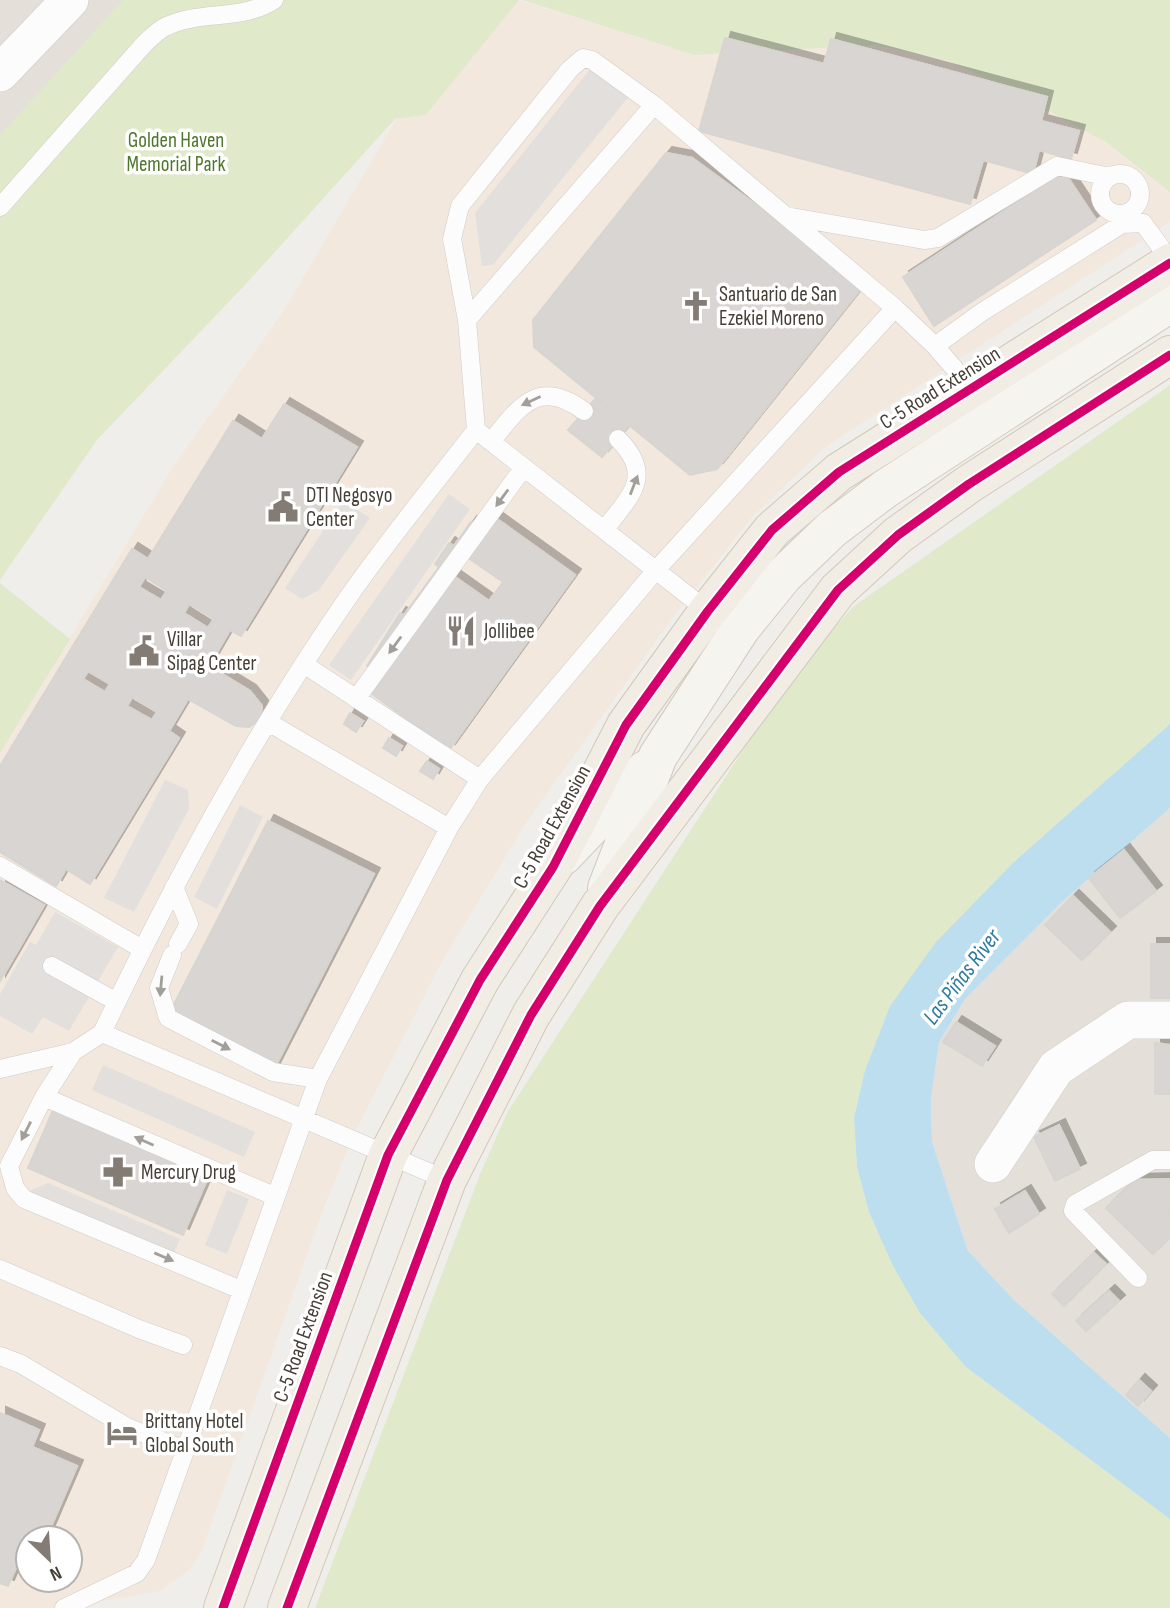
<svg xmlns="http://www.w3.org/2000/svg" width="1170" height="1608" font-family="'Sofia Sans Condensed',sans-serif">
	<defs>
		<filter id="shadow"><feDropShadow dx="6" dy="-6" stdDeviation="0" flood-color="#0004"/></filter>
	</defs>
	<rect width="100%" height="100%" fill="#f0eeeb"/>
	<path fill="#e4dfd8" d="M 0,0 L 143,0 L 0,154 Z
		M 1170,808 L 1170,1438 L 1014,1300 L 968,1251 L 932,1142 L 931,1099 L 939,1042 L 965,999 L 1062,902 Z"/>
	<path fill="#f3e8de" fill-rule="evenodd" d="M 519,0 L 694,55 L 877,45 L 949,61 L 1011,90 L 1107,143 L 1170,192 L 1170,222 L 827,446 L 753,516 L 671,620 L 528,820 L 445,956 L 355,1132 L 324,1207 L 201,1553 L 188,1571 L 160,1591 L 61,1608 L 0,1608 L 0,753 L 174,465 L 283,312 L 396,119 L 426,115 ZM 28,1538 L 70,1538 L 70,1580 L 28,1580 Z"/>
	<path fill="#e0eacb" d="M 123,0 L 519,0 L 426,115 L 395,119 L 245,285 L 97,440 L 0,580 L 0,135 Z
		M 522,0 L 1170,0 L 1170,192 L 1107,143 L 1011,90 L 949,61 L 877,45 L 694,55 Z
		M 1170,385 L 1170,724 L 1015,861 L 890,1006 L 865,1070 L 854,1118 L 857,1167 L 869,1212 L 892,1264 L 966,1367 L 1170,1519 L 1170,1608 L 315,1608 L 480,1174 L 508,1111 L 767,713 L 807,658 L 854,606 Z
		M 0,583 L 70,639 L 0,753 Z"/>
	<path fill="#e2dfdc" d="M 591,68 L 629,96 L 493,265 L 482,266 L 475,213 Z
		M 449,494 L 470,509 L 351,680 L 329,665 Z
		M 343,501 L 370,518 L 319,590 L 302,599 L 285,588 Z
		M 165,780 L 188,790 L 189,809 L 134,912 L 104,898 Z
		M 240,805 L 263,817 L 217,909 L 194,897 Z
		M 55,912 L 118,947 L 69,1031 L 43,1017 L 32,1034 L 0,1016 L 0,994 L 30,942 L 36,945 Z
		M 103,1065 L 255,1132 L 244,1157 L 92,1090 Z
		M 48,1183 L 180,1239 L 173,1255 L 27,1192 Z
		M 227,1190 L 249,1199 L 227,1254 L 205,1245 Z"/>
	<path fill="#bcdeee" d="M 1170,724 L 1170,808 L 1062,902 L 965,999 L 939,1042 L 931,1099 L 932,1142 L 968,1251 L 1014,1300 L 1170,1438 L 1170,1519 L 966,1367 L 920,1313 L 892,1264 L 869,1212 L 857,1167 L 854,1118 L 865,1070 L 890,1006 L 936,942 L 1015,861 Z"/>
	<path fill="#d8d5d2" stroke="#d8d5d1" stroke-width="2" fill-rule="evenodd" filter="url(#shadow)" d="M 725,38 L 824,64 L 831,39 L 1047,97 L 1041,121 L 1079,131 L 1071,159 L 1039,150 L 1033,174 L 983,160 L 970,204 L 699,131 Z
		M 666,153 L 692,158 L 850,274 L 859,291 L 717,469 L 690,475 L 534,347 L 533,320 Z
		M 1064,172 L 1096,220 L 934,326 L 903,277 Z
		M 596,398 L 629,425 L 602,457 L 568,430 Z
		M 284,404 L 357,447 L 241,636 L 230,630 L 209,666 L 250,691 L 262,706 L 260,719 L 249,727 L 236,726 L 188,699 L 169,731 L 179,738 L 90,884 L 66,869 L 56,886 L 0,852 L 0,766 L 132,549 L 148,559 L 233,421 L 262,439 ZM 145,577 L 167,591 L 161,600 L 139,587 ZM 189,604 L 214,619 L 208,628 L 184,613 ZM 88,671 L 110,684 L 105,692 L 83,679 ZM 132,697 L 157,712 L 152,720 L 127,706 Z
		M 497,519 L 575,575 L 449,750 L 371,693 L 383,677 L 367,666 L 400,613 L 404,615 L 439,567 L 435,564 L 449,543 L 454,546 L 471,522 L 487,533 ZM 454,548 L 503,582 L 489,601 L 441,567 ZM 422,593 L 436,604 L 421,624 L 407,613 Z
		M 350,713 L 363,721 L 356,732 L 344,724 Z
		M 389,738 L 402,746 L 396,756 L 383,748 Z
		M 427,761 L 439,769 L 433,779 L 420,771 Z
		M 268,821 L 374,874 L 274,1069 L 168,1016 Z
		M 1124,850 L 1156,891 L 1120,918 L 1089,878 Z
		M 0,880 L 44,905 L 0,981 Z
		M 1073,896 L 1110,932 L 1082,960 L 1045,925 Z
		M 1151,944 L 1170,944 L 1170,998 L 1151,998 Z
		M 956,1022 L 995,1046 L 982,1066 L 943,1042 Z
		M 1155,1043 L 1170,1045 L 1170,1094 L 1155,1094 Z
		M 54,1108 L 209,1175 L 183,1235 L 28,1168 Z
		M 1059,1125 L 1080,1169 L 1055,1181 L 1034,1137 Z
		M 1170,1179 L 1170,1215 L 1135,1180 Z
		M 1135,1180 L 1170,1215 L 1170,1237 L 1153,1254 L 1106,1208 Z
		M 1025,1191 L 1039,1214 L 1009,1233 L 995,1209 Z
		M 1094,1253 L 1106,1264 L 1064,1306 L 1052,1294 Z
		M 1109,1291 L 1119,1301 L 1086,1331 L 1076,1321 Z
		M 1139,1380 L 1151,1391 L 1138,1406 L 1126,1395 Z
		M 0,1413 L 39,1430 L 32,1447 L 77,1466 L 46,1538 L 28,1538 L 28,1562 L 20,1558 L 8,1586 L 0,1583 Z"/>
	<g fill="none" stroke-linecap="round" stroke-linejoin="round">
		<g stroke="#ceccc8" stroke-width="19">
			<path id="service" d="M1100 194a20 20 0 1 1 40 0a20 20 0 1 1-40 0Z
				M 0,207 L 145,43 C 152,37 159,29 167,26 C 201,10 242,21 274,0
				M 786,216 L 924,240 L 938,238 L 1057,166 L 1110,177
				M 467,320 L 654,105
				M 935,346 L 972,389
				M 476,430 L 467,320 L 452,239 L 460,206 L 570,69 L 583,58 L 592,60 L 654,105 L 895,308 L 935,346 L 982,312 L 1122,224 L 1143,223 L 1170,260
				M 491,442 C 519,407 538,377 584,411
				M 605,529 C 630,496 655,476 618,439
				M 305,665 L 480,779
				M 356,699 L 524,467
				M 268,722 L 449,828
				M 0,866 L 142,949
				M 174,887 L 189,924 L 178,944
				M 172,955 L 159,988 L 168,1018 L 273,1072 L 318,1079
				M 52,966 L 117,1002
				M 73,1052 L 44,1097 L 9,1166 L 15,1188 L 24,1199 L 241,1290
				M 0,1069 L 73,1052 L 102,1033
				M 44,1097 L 274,1196
				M 447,1180 L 102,1033 C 173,883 252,736 347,599 C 387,541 433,486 476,430 L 708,611
				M 0,1269 L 139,1329 L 183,1345
				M 1138,1278 L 1073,1211 L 1075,1204 L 1153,1160 L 1170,1160
				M 0,1356 L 21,1364 L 127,1427 L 185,1450
				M 64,1608 L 137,1573 L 146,1560 L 318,1079 L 449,828 L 480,779 L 657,569 L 895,308"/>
		</g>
		<g stroke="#ceccc8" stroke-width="38">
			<path id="minor" d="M 0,73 L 70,0
				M 993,1164 L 1056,1068 L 1128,1020 L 1170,1020"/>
		</g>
		<g stroke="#cfcac2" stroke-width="40">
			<path id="secondary" d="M 563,856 L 645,770
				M 607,888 L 658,756 L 741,628 L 784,575 L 832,529 L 885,489 L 1170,303"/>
		</g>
		<g stroke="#d2c8b8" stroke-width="40">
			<path id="primary" d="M 223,1608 L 388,1155 L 480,980 L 553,867 L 626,725 L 708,611 L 772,530 L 839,472 L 1170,263
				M 287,1608 L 447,1180 L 531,1015 L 600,906 L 838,590 L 898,535 L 969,484 L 1170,355"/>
		</g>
		<use href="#service" stroke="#fdfcfc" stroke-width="18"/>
		<use href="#minor" stroke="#fdfcfc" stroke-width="37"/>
		<use href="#secondary" stroke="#f6f4ef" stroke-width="38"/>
		<use href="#primary" stroke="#f1ece4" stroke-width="38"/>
		<g stroke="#fff" stroke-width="13">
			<path id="cycleway" d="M 223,1608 L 388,1155 L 480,980 L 553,867 L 626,725 L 708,611 L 772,530 L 839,472 L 1170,263
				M 287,1608 L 447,1180 L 531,1015 L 600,906 L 838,590 L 898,535 L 969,484 L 1170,355"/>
		</g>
		<use href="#cycleway" stroke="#d6006c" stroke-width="9"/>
	</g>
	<defs><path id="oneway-solid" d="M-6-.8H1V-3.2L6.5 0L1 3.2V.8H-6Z" transform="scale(1.75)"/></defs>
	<g fill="#a29e99">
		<use href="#oneway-solid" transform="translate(531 401) rotate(155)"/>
		<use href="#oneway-solid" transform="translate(634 485) rotate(-69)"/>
		<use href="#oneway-solid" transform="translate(502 498) rotate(126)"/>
		<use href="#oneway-solid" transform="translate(395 645) rotate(126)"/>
		<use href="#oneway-solid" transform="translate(161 986) rotate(95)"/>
		<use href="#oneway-solid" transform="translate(221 1045) rotate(27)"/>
		<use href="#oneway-solid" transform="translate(26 1131) rotate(117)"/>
		<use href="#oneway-solid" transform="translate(144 1141) rotate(-156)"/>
		<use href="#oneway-solid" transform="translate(164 1257) rotate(23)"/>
	</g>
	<defs>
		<g id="church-bare" transform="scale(2.415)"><path d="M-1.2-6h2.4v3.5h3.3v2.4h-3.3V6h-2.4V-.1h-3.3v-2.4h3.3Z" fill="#827c75" stroke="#fff" stroke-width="2.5" paint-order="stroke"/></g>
		<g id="civic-bare" transform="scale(2.415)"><path d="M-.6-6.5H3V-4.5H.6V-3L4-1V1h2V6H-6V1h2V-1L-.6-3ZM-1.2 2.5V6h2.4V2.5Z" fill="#827c75" stroke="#fff" stroke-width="2.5" paint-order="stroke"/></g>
		<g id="restaurant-bare" transform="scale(2.415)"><path d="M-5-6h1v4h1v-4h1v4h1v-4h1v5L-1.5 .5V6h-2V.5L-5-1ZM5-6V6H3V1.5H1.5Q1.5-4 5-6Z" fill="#827c75" stroke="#fff" stroke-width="2.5" paint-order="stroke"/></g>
		<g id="pharmacy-bare" transform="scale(2.415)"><path d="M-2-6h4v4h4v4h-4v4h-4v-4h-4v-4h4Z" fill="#827c75" stroke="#fff" stroke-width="2.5" paint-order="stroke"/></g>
		<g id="hotel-bare" transform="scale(2.415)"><path d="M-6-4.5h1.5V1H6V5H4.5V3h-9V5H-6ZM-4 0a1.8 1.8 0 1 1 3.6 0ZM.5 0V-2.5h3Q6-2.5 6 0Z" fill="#827c75" stroke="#fff" stroke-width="2.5" paint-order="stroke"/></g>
	</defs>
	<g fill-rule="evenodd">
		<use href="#church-bare" x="696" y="306"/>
		<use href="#civic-bare" x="283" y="507"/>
		<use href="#restaurant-bare" x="461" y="631"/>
		<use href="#civic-bare" x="144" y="651"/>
		<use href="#pharmacy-bare" x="118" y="1172"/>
		<use href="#hotel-bare" x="122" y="1433"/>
	</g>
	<g text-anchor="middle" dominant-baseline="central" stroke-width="7" stroke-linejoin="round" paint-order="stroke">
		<g font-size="21" fill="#4f772b" stroke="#fff">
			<text x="176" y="140">Golden Haven<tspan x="176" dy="24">Memorial Park</tspan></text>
		</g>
		<g font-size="21" fill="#463f36" stroke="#fff" text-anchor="start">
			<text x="719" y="294">Santuario de San<tspan x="719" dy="24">Ezekiel Moreno</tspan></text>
			<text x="306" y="495">DTI Negosyo<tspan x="306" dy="24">Center</tspan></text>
			<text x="484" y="631">Jollibee</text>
			<text x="167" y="639">Villar<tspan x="167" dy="24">Sipag Center</tspan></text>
			<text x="141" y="1172">Mercury Drug</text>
			<text x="145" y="1421">Brittany Hotel<tspan x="145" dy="24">Global South</tspan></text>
		</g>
		<g font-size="21" fill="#463f36" stroke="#fff">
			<text transform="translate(940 388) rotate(-32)">C-5 Road Extension</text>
			<text transform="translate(552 827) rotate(-61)">C-5 Road Extension</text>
			<text transform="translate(303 1337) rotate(-70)">C-5 Road Extension</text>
		</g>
		<g font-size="23" font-style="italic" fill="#2f7aa0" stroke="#fff">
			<text transform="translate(962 977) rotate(-53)">Las Piñas River</text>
		</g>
	</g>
	<g transform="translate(49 1559) rotate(155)"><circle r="33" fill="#ffffff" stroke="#b5b2af" stroke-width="2"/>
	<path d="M0-5L12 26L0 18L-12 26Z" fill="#827c75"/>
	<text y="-10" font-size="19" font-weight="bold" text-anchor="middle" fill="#463f36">N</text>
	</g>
</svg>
